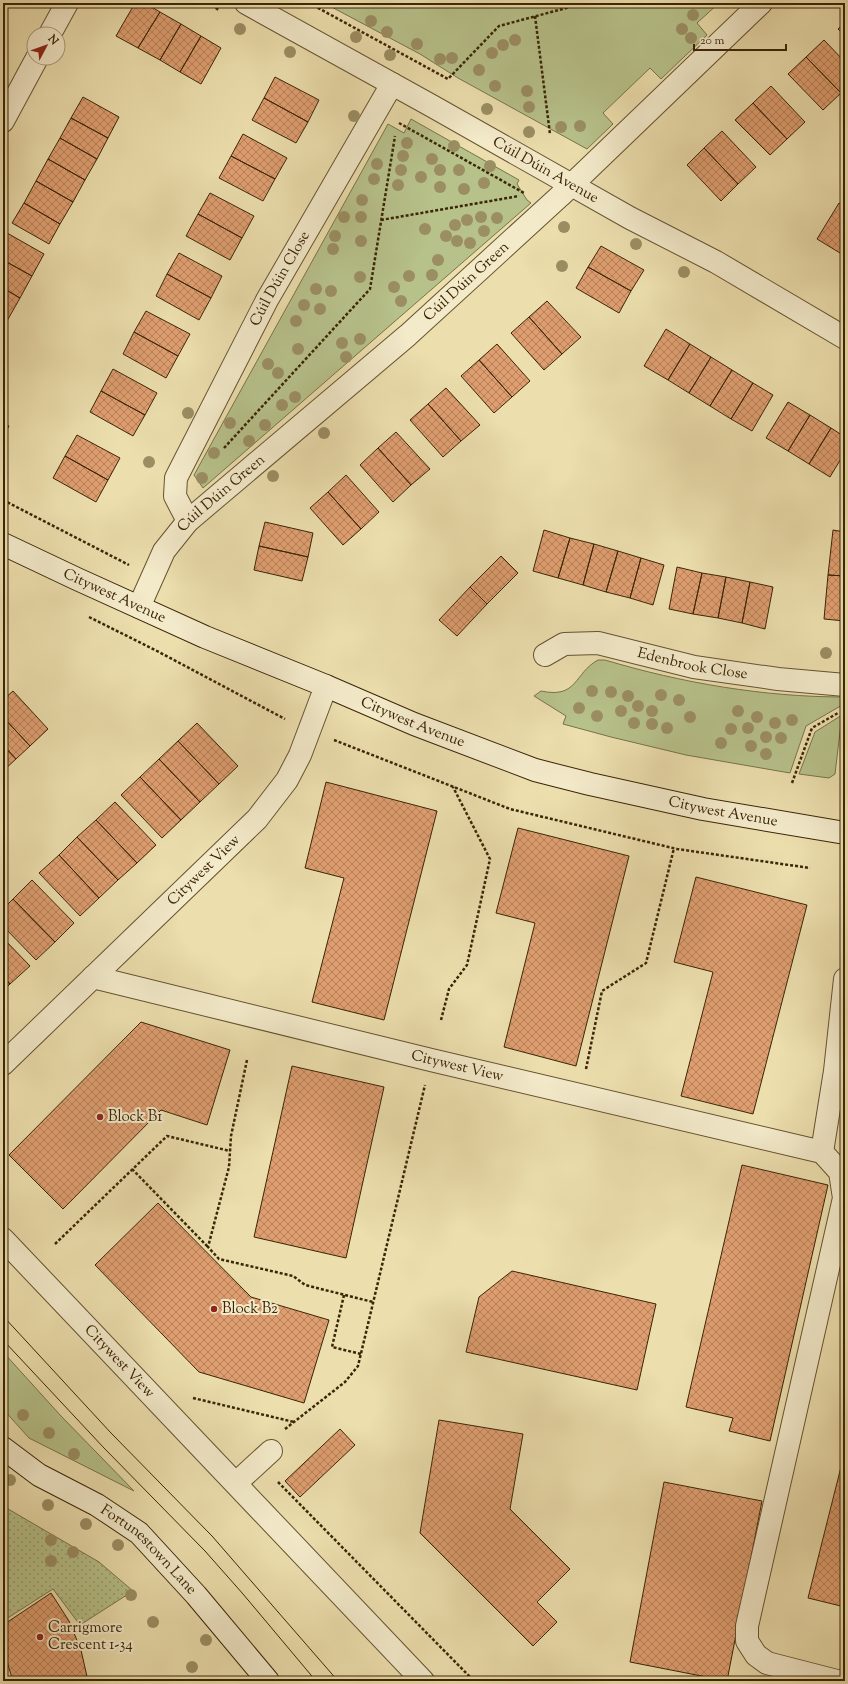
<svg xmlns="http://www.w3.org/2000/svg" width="848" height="1684" font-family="'Sorts Mill Goudy',serif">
	<defs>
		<pattern id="garden-dots" width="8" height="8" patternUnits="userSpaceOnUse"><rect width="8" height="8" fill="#b7c18a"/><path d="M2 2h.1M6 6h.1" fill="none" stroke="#969d6f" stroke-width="1.8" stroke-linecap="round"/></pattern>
		<pattern id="building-cross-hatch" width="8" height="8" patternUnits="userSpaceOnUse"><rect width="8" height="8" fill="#df9e70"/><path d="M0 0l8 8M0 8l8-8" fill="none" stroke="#b6815a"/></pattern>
	</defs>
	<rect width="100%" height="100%" fill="#ecdead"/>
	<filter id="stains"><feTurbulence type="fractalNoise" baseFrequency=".005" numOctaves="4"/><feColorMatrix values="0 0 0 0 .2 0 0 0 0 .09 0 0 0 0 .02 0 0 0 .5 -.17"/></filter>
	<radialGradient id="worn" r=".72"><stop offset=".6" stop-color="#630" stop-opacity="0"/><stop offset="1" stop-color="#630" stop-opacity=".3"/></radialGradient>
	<path fill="#b7c18a" stroke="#787348" d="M 324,3 L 719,3 L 697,23 L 707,35 L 661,79 L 650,68 L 603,113 L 613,124 L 587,149 L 458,78 L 420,54 Z
		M 411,119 L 519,180 L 517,184 L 527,200 L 531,203 L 203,488 L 194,475 L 388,124 L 404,133 Z
		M 598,660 L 605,660 C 682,683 764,697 844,697 L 844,704 L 806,726 L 790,773 L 686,755 L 611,737 L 563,724 L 566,716 L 534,696 L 541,691 C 578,699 574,673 598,660 Z
		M 842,715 L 835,774 L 829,778 L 799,774 L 815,732 Z
		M 3,1352 L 61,1416 L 134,1491 L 29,1438 L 3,1409 Z"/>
	<path fill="url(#garden-dots)" stroke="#787348" d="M 3,1506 L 99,1562 L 133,1591 L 80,1625 L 53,1589 L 3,1621 Z"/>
	<path fill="url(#building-cross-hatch)" stroke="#3a2506" d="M 135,3 L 145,3 L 160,12 L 138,48 L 116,36 Z
		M 160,12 L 181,24 L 160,60 L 138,48 Z
		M 845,22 L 845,36 L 838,29 Z
		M 181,24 L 201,36 L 180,72 L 160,60 Z
		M 201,36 L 221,48 L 201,84 L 180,72 Z
		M 824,40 L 845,62 L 845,89 L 841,93 L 806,57 Z
		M 806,57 L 841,93 L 823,110 L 788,74 Z
		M 275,77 L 319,100 L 308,122 L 264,98 Z
		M 771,86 L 805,122 L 787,139 L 753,103 Z
		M 83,97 L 119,117 L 108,138 L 71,118 Z
		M 264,98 L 308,122 L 296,143 L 252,120 Z
		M 753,103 L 787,139 L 770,155 L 735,120 Z
		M 71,118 L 108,138 L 97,159 L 60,138 Z
		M 722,131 L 756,167 L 738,184 L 704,148 Z
		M 243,134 L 287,158 L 275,179 L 231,156 Z
		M 60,138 L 97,159 L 85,180 L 48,159 Z
		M 704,148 L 738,184 L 721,201 L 687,165 Z
		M 231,156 L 275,179 L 263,201 L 219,178 Z
		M 48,159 L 85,180 L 73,202 L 36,181 Z
		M 36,181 L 73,202 L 60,224 L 24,203 Z
		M 210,193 L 254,216 L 242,238 L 198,214 Z
		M 24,203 L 60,224 L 49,244 L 12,223 Z
		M 839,203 L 845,207 L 845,244 L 840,253 L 817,239 Z
		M 198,214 L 242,238 L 230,260 L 186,236 Z
		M 7,233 L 44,254 L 32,276 L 3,260 L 3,240 Z
		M 845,244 L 845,256 L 840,253 Z
		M 601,246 L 644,270 L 631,291 L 588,267 Z
		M 179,253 L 222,276 L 211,298 L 167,274 Z
		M 3,260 L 32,276 L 20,298 L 3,288 Z
		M 588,267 L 631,291 L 619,313 L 576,288 Z
		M 167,274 L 211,298 L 199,320 L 156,296 Z
		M 3,288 L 20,298 L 7,321 L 3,319 Z
		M 547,301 L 581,337 L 562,354 L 529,317 Z
		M 146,311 L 190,334 L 178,356 L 134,332 Z
		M 529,317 L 562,354 L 544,370 L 511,333 Z
		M 666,329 L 690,344 L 668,380 L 644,366 Z
		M 134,332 L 178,356 L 166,378 L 123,354 Z
		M 497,344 L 530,381 L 512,397 L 479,360 Z
		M 690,344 L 711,357 L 689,393 L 668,380 Z
		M 711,357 L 732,370 L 710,406 L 689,393 Z
		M 479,360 L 512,397 L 494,413 L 461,376 Z
		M 113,369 L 157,393 L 145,415 L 101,391 Z
		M 732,370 L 753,383 L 731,419 L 710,406 Z
		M 753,383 L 773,395 L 752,431 L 731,419 Z
		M 446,388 L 480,425 L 461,441 L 428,404 Z
		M 101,391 L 145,415 L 133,436 L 90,412 Z
		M 788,402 L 810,415 L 788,451 L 766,438 Z
		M 428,404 L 461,441 L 443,457 L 410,420 Z
		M 810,415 L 831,428 L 809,464 L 788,451 Z
		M 3,423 L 9,426 L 3,437 Z
		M 831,428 L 845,437 L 845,452 L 830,477 L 809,464 Z
		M 396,432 L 430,469 L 411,485 L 378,448 Z
		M 77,435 L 120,458 L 108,480 L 65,456 Z
		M 378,448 L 411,485 L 393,502 L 360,465 Z
		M 65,456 L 108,480 L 96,502 L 53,478 Z
		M 346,475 L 379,512 L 361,529 L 328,492 Z
		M 328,492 L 361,529 L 343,545 L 310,508 Z
		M 265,522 L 313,533 L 308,557 L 259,546 Z
		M 544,530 L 570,538 L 558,578 L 533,571 Z
		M 833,530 L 845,532 L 845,576 L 828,575 Z
		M 570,538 L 594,544 L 583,585 L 558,578 Z
		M 594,544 L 618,551 L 606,592 L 583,585 Z
		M 259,546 L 308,557 L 302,581 L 254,570 Z
		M 618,551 L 641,558 L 630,598 L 606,592 Z
		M 501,556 L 518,573 L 487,604 L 470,587 Z
		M 641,558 L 664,565 L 653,605 L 630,598 Z
		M 677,567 L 702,573 L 693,614 L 669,609 Z
		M 702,573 L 726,577 L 718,618 L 693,614 Z
		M 828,575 L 845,576 L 845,621 L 824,619 Z
		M 726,577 L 750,582 L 742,623 L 718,618 Z
		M 750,582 L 773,587 L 765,629 L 742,623 Z
		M 470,587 L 487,604 L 457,636 L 439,620 Z
		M 13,691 L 48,729 L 30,746 L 3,717 L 3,700 Z
		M 3,717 L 30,746 L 16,759 L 3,745 Z
		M 197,723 L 238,766 L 219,784 L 178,741 Z
		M 178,741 L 219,784 L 200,802 L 159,759 Z
		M 3,745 L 16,759 L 3,771 Z
		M 159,759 L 200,802 L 181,820 L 140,777 Z
		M 140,777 L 181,820 L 162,838 L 121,795 Z
		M 326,782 L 437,811 L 384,1020 L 312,1002 L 344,878 L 305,868 Z
		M 115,802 L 156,845 L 137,863 L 96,820 Z
		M 96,820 L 137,863 L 118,880 L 77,837 Z
		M 518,828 L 629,856 L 576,1066 L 504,1047 L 535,923 L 496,913 Z
		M 77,837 L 118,880 L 99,898 L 59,855 Z
		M 59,855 L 99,898 L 80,916 L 39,873 Z
		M 696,877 L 807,905 L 753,1114 L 681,1096 L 713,972 L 674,962 Z
		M 32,880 L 74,923 L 55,942 L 13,899 Z
		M 13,899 L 55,942 L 36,960 L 3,926 L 3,909 Z
		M 3,938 L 30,966 L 10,984 L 3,976 Z
		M 3,976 L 10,984 L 3,991 Z
		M 141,1022 L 230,1050 L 207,1125 L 161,1110 L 63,1209 L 9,1155 Z
		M 292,1066 L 384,1087 L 346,1258 L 254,1237 Z
		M 742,1165 L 828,1185 L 770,1441 L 729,1431 L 733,1418 L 686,1407 Z
		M 158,1203 L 251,1297 L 329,1320 L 304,1403 L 199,1372 L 95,1265 Z
		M 512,1271 L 656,1304 L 637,1390 L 466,1352 L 479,1297 Z
		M 439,1420 L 523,1434 L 510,1509 L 570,1569 L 537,1602 L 557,1622 L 533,1646 L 420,1533 Z
		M 340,1429 L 355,1445 L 300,1497 L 285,1481 Z
		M 845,1451 L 845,1607 L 808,1598 Z
		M 664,1482 L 762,1501 L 727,1681 L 630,1662 Z
		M 51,1593 L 69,1621 L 81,1650 L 88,1681 L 13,1681 L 8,1665 L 3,1657 L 3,1625 Z"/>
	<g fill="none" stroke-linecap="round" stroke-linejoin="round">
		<g stroke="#665330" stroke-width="24">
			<g id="street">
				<path id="s1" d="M 246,3 L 432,106 L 630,218 L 716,262 L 845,338"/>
				<path d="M 50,34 L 67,3"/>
				<path d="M 3,121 L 37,58"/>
				<path id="s2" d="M 188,521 L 175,496 L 176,478 L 267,300 L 392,84"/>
				<path id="s3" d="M 139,607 L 164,551 L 188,521 L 408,335 L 560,196 L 761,3"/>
				<path id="s4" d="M 545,655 L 564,644 L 598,643 L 694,667 L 778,679 L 845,685"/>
				<path id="s5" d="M 93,977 L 431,1060 L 822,1152"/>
				<path id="s6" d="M 3,1064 L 257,819 L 287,780 L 300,755 L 326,686"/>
				<path d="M 822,1152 L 840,1172 L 844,1198 L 747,1626 L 747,1641 L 756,1655 L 767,1663 L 837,1681"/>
				<path d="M 822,1152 L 835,1071 L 845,979"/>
				<path id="s7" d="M 3,1239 L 423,1681"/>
				<path d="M 236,1483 L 271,1451"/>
			</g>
		</g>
		<g stroke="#3a2506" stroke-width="24">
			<g id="secondary">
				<path id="s8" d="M 3,544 L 77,579 L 205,637 L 326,686 L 414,724 L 535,770 L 590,784 L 703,809 L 845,833"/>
				<path id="s9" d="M 3,1448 L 39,1475 L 97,1505 L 139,1533 L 196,1595 L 268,1681"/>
			</g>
		</g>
		<path stroke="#3a2506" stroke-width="2.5" stroke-dasharray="3 2" stroke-linecap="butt" d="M 207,3 L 219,10
			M 309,3 L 448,79 L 499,26 L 585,3
			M 535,16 L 550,134
			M 399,123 L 524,193
			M 381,220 L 519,196
			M 224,448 L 370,289 L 395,136
			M 3,500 L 129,565
			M 89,617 L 157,651 L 285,719
			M 334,740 L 510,809 L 677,849 L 810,868
			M 792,783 L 812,728 L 838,713
			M 441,1020 L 449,989 L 467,965 L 490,859 L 453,787
			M 247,1060 L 231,1136 L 229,1167 L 208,1247 L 219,1259 L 293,1276 L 305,1285 L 373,1302
			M 586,1069 L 602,991 L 646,963 L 674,848
			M 132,1169 L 208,1247
			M 55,1244 L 167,1136 L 230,1151
			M 344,1295 L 332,1347 L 361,1354
			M 193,1398 L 294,1422
			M 285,1429 L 345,1382 L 358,1366 L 425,1085
			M 278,1482 L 474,1681"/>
		<use href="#street" stroke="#f3eaca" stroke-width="22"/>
		<use href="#secondary" stroke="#f3eaca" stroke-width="22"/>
		<path stroke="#3a2506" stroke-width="1" d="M 3,1316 L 111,1433 L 212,1536 L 338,1681
			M 3,1340 L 104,1448 L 205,1551 L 243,1594 L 316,1681"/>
	</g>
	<g fill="#9b8e63">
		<circle cx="693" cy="15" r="6"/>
		<circle cx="371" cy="21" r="6"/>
		<circle cx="240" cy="29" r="6"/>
		<circle cx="682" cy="29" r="6"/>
		<circle cx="387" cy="32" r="6"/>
		<circle cx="356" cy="37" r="6"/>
		<circle cx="691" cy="38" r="6"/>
		<circle cx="515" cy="40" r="6"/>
		<circle cx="417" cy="44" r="6"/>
		<circle cx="503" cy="45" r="6"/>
		<circle cx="290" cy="52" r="6"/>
		<circle cx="492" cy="53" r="6"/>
		<circle cx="390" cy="55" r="6"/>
		<circle cx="452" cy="58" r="6"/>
		<circle cx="440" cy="59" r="6"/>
		<circle cx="479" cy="70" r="6"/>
		<circle cx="495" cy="86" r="6"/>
		<circle cx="527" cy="91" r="6"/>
		<circle cx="529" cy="107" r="6"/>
		<circle cx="487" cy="109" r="6"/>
		<circle cx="354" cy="116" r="6"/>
		<circle cx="580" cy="126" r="6"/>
		<circle cx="561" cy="127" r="6"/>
		<circle cx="529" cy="132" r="6"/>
		<circle cx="407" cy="143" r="6"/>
		<circle cx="454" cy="146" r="6"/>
		<circle cx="403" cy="156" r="6"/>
		<circle cx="432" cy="159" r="6"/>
		<circle cx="377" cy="164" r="6"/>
		<circle cx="490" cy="166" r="6"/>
		<circle cx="401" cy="170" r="6"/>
		<circle cx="440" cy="170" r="6"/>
		<circle cx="459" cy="170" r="6"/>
		<circle cx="421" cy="177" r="6"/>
		<circle cx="374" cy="179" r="6"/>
		<circle cx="484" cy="183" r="6"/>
		<circle cx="398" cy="185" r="6"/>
		<circle cx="440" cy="187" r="6"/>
		<circle cx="464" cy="189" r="6"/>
		<circle cx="362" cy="200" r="6"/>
		<circle cx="344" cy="217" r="6"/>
		<circle cx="361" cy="217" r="6"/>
		<circle cx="481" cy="217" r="6"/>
		<circle cx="497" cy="218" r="6"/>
		<circle cx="467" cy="220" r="6"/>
		<circle cx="455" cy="225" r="6"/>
		<circle cx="564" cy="227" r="6"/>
		<circle cx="425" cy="229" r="6"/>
		<circle cx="484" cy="231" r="6"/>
		<circle cx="335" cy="236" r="6"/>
		<circle cx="446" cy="236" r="6"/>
		<circle cx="361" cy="241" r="6"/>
		<circle cx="457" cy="241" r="6"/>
		<circle cx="470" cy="243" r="6"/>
		<circle cx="636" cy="244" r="6"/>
		<circle cx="333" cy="249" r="6"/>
		<circle cx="438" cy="260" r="6"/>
		<circle cx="562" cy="266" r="6"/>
		<circle cx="684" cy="272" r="6"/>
		<circle cx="432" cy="275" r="6"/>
		<circle cx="409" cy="276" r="6"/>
		<circle cx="360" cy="277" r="6"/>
		<circle cx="394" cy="287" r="6"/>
		<circle cx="316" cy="289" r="6"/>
		<circle cx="331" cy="291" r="6"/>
		<circle cx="401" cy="301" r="6"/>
		<circle cx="304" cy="305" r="6"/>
		<circle cx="320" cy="309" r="6"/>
		<circle cx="296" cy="321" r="6"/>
		<circle cx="360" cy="339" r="6"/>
		<circle cx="342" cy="343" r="6"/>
		<circle cx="298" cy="349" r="6"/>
		<circle cx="346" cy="357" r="6"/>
		<circle cx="268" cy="364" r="6"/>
		<circle cx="278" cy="373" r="6"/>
		<circle cx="295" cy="397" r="6"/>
		<circle cx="282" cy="405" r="6"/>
		<circle cx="188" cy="413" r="6"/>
		<circle cx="230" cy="423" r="6"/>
		<circle cx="265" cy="425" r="6"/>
		<circle cx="324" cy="433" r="6"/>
		<circle cx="249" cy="441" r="6"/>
		<circle cx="214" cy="453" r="6"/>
		<circle cx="149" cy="462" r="6"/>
		<circle cx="273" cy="476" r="6"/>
		<circle cx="202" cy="478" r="6"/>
		<circle cx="826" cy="653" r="6"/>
		<circle cx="592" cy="691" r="6"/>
		<circle cx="611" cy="692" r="6"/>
		<circle cx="661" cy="695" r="6"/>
		<circle cx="628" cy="696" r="6"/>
		<circle cx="679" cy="700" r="6"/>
		<circle cx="638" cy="706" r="6"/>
		<circle cx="579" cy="708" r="6"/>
		<circle cx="621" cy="711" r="6"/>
		<circle cx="652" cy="711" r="6"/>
		<circle cx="738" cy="711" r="6"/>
		<circle cx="597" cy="716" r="6"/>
		<circle cx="690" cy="717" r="6"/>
		<circle cx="757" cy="717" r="6"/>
		<circle cx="792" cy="720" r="6"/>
		<circle cx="634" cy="723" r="6"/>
		<circle cx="775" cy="723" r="6"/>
		<circle cx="652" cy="724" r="6"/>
		<circle cx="667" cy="728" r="6"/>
		<circle cx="748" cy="728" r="6"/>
		<circle cx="731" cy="729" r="6"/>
		<circle cx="766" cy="737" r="6"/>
		<circle cx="781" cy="738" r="6"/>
		<circle cx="721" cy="743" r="6"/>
		<circle cx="751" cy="746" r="6"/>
		<circle cx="766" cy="754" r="6"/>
		<circle cx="23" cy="1415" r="6"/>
		<circle cx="49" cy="1433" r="6"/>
		<circle cx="74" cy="1454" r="6"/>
		<circle cx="10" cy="1480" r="6"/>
		<circle cx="48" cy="1505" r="6"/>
		<circle cx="86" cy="1524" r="6"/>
		<circle cx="51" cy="1540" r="6"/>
		<circle cx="118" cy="1545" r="6"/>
		<circle cx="73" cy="1552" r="6"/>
		<circle cx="51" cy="1561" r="6"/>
		<circle cx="131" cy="1595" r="6"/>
		<circle cx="153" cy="1622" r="6"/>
		<circle cx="206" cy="1640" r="6"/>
		<circle cx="192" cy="1667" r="6"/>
	</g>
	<g fill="#8f2418" stroke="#f3eaca" stroke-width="1.5">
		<circle cx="100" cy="1117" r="4"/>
		<circle cx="214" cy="1309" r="4"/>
		<circle cx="40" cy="1637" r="4"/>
	</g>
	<g text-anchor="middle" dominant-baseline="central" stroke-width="4" stroke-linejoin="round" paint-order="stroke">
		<g font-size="15" fill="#3a2506" stroke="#f3eaca">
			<text stroke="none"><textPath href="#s1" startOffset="343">Cúil Dúin Avenue</textPath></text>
			<text stroke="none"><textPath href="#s2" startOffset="271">Cúil Dúin Close</textPath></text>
			<text stroke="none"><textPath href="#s3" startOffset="467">Cúil Dúin Green</textPath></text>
			<text stroke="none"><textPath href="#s3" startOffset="143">Cúil Dúin Green</textPath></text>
			<text stroke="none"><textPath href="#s8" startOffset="123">Citywest Avenue</textPath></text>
			<text stroke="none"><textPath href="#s4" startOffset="153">Edenbrook Close</textPath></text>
			<text stroke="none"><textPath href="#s8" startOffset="447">Citywest Avenue</textPath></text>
			<text stroke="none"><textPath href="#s8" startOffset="771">Citywest Avenue</textPath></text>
			<text stroke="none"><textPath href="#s6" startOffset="279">Citywest View</textPath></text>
			<text stroke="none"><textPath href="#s5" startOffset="375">Citywest View</textPath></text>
			<text stroke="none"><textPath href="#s7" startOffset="169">Citywest View</textPath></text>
			<text stroke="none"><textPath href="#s9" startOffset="179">Fortunestown Lane</textPath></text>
		</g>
		<g font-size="15" fill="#3a2506" stroke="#f3eaca" text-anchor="start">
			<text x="108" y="1117">Block B1</text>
			<text x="222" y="1309">Block B2</text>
			<text x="48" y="1628">Carrigmore<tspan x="48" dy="17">Crescent 1-34</tspan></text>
		</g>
	</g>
	<rect width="848" height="1684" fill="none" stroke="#ecdead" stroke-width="16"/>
	<rect x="4" y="4" width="840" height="1676" fill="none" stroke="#3a2506" stroke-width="2"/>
	<rect x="8" y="8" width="832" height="1668" fill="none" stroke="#3a2506"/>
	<g transform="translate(46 46) rotate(49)"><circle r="19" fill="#f3eaca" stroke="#a99b7c"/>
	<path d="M0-3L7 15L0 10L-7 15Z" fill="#8f2418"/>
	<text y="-6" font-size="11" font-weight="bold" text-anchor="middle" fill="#3a2506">N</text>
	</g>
	<path d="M694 44v6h92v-6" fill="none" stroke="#3a2506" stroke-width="2"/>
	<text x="700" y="44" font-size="12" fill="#3a2506" stroke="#f3eaca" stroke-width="3" paint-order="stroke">20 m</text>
	<rect width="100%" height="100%" filter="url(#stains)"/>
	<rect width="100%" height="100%" fill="url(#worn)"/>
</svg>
